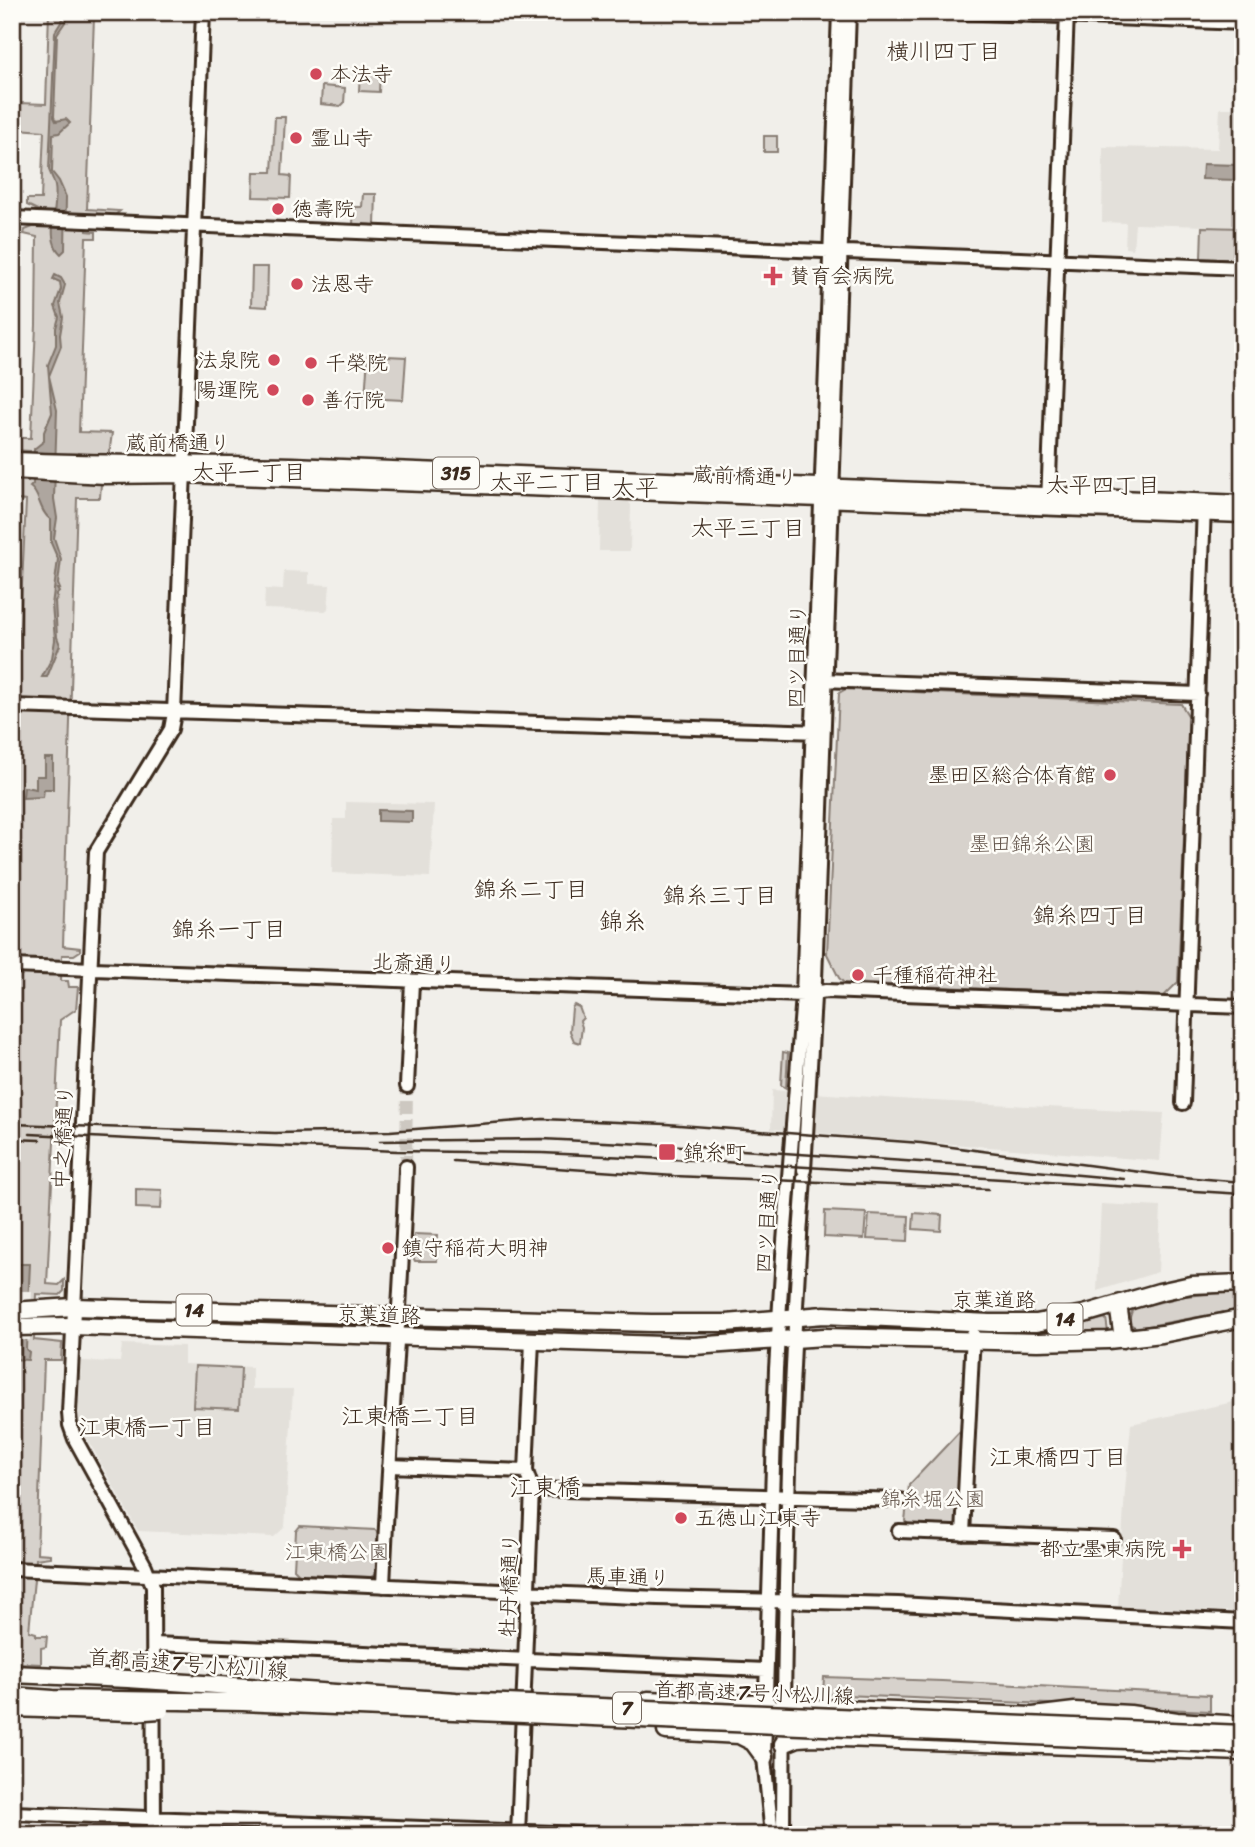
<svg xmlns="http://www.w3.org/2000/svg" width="1255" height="1847" font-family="Sriracha,'Klee One',sans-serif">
	<rect width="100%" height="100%" fill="#f1efea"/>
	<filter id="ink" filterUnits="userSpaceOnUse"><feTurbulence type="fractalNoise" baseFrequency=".0143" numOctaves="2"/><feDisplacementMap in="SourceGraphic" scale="14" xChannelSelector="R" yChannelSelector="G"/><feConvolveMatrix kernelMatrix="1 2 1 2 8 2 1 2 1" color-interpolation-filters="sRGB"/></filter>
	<g filter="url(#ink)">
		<path fill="#e3e0da" d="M 1220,108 L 1243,108 L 1243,227 L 1135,224 L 1133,249 L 1125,248 L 1126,223 L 1102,222 L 1103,147 L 1218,149 Z
			M 600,500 L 628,501 L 631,505 L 630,551 L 599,551 Z
			M 284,571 L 309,572 L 309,584 L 330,585 L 328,609 L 325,611 L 264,609 L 265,589 L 283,590 Z
			M 346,802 L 434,804 L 430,877 L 332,873 L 333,819 L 346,819 Z
			M 772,1090 L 914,1100 L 1164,1113 L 1160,1161 L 771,1129 Z
			M 1101,1204 L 1161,1207 L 1158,1272 L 1097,1291 Z
			M 122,1344 L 184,1346 L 184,1364 L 252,1367 L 252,1389 L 293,1389 L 285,1527 L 274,1537 L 138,1531 L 78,1422 L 81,1361 L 120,1362 Z
			M 1243,1400 L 1243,1612 L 1118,1607 L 1125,1490 L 1131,1424 Z"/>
		<path fill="#d7d2cc" stroke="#897e75" stroke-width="2" d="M 49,12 L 130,12 L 130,18 L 94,17 L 87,209 L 120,211 L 115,215 L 87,215 L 87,231 L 96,232 L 96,238 L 86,238 L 79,432 L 112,433 L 109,455 L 78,453 L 77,482 L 101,484 L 100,498 L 77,498 L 63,946 L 80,948 L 80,951 L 74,955 L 62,955 L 61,981 L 68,981 L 69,987 L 78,987 L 76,1009 L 60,1020 L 47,1284 L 59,1285 L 64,1280 L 64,1291 L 60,1295 L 36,1294 L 34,1340 L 62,1343 L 61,1360 L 44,1360 L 37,1553 L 50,1554 L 50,1557 L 36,1559 L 29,1631 L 36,1633 L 36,1636 L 47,1636 L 46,1647 L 41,1648 L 41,1664 L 21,1663 L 20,1668 L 12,1668 L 12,791 L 26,501 L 17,500 L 17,496 L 12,495 L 12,481 L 28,481 L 30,451 L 12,450 L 12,438 L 31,438 L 36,325 L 37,237 L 24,234 L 25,230 L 38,225 L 40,211 L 27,205 L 27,199 L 41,199 L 44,131 L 18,129 L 19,103 L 46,104 Z
			M 360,70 L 380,71 L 379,92 L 359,91 Z
			M 322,86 L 345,88 L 344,103 L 341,106 L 321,104 Z
			M 275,117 L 285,117 L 282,175 L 291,176 L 290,198 L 253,197 L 254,172 L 272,172 Z
			M 764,136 L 777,136 L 777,152 L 764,152 Z
			M 363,194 L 376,194 L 375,225 L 353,224 L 354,207 L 362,207 Z
			M 1202,227 L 1243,228 L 1243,260 L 1201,258 Z
			M 252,267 L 268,267 L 267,307 L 251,306 Z
			M 368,355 L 406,357 L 403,400 L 365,398 Z
			M 846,689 L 1181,704 L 1189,717 L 1178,982 L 1164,996 L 844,983 L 839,978 L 827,954 L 839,693 Z
			M 574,1005 L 579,1007 L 583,1018 L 580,1021 L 582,1027 L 580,1043 L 574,1041 L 570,1031 L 572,1008 Z
			M 783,1052 L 788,1053 L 786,1088 L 781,1085 Z
			M 136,1189 L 162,1190 L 161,1209 L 136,1208 Z
			M 825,1211 L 866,1213 L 864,1239 L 824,1237 Z
			M 914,1213 L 942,1215 L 941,1231 L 913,1229 Z
			M 869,1214 L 909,1216 L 908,1241 L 867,1239 Z
			M 414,1234 L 438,1235 L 437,1261 L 415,1261 L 413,1257 Z
			M 1233,1292 L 1243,1297 L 1243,1309 L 1137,1328 L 1130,1324 L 1129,1320 L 1132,1311 L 1136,1308 L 1185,1296 Z
			M 99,1316 L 306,1318 L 373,1325 L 373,1329 L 164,1323 L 151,1320 L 99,1319 Z
			M 1106,1318 L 1108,1332 L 1040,1335 L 1040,1331 L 1070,1327 Z
			M 426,1322 L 511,1326 L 511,1334 L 471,1329 L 426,1326 Z
			M 520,1326 L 569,1331 L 612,1331 L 612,1337 L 520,1334 Z
			M 195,1366 L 241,1368 L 239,1409 L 193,1407 Z
			M 963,1428 L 958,1529 L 910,1526 L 905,1521 L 909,1485 Z
			M 300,1526 L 375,1530 L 380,1535 L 378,1573 L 372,1577 L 299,1574 L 294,1569 L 296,1531 Z
			M 824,1677 L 942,1681 L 1210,1695 L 1210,1711 L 823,1694 Z"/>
		<path fill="#aea69f" stroke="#80746b" stroke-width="2" d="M 63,12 L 72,12 L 57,34 L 54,117 L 56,121 L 66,119 L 70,123 L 59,133 L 53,134 L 52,172 L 59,181 L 66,197 L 65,250 L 61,254 C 44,239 59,206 55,186 C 54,181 51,175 49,170 L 55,32 L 63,19 Z
			M 1203,164 L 1238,165 L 1237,180 L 1202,179 Z
			M 55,275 L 61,278 L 65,285 L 60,303 L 63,317 L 60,335 L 61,346 L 49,376 L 57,410 L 54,499 L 57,518 L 54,538 L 61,559 L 58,584 L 60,589 L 57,589 L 59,592 L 56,595 L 58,597 L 55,601 L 57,637 L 60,645 L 47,677 L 42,677 L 52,658 L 55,640 L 52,605 L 58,559 L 51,543 L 51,520 C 39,512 40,493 30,487 L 33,484 L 34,449 L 44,441 L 44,432 L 52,413 L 48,365 L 56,345 L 56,328 L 59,317 L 55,306 L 61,289 L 60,282 L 53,279 Z
			M 45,758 L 53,758 L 53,789 L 44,789 L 43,797 L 23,798 L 24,787 L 36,789 L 36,776 L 45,776 Z
			M 378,810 L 412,811 L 412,822 L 378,821 Z
			M 18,1264 L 30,1264 L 26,1349 L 29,1352 L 28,1360 L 12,1359 L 12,1276 L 14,1267 Z
			M 12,1712 L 17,1712 L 15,1798 L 20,1799 L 19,1833 L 14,1835 Z"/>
		<path fill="#f1efea" d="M 12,1291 L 32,1291 L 30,1340 L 12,1340 Z"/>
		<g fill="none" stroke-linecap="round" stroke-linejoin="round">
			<path stroke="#cdc8c1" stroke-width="12" stroke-dasharray="12 6" stroke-linecap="butt" d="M 406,1167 L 407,1086"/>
			<g stroke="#3b2a1e" stroke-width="18">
				<path id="secondary" d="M 957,12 L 1243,23
					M 12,218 L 1243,268
					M 1048,503 L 1067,12
					M 821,680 L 1198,694
					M 12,706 L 820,732
					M 12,966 L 803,995 L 826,991 L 1243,1007
					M 407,1086 L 412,982
					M 1183,1103 L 1204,505
					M 804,1170 L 815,980 L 849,12
					M 389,1466 L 526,1471
					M 532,1489 L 900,1500
					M 899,1531 L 1114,1539
					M 963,1534 L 973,1334
					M 12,1569 L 658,1598 L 898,1604 L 1243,1622
					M 383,1586 C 389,1446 401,1307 406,1167
					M 154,1644 L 766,1670
					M 12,1813 L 611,1835
					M 154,1835 L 153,1586 L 145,1566 L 75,1439 L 70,1425 L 69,1413 L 96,852 L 171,729 L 174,713 L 203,12
					M 518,1835 L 532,1489 L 526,1471 L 532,1341
					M 772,1835 L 764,1758 L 776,1369 L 783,1255 L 803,995 L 839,12
					M 783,1835 C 784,1616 788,1397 804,1178"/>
			</g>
			<g stroke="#3b2a1e" stroke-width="19">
				<path id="primary" d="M 12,460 C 106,464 199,463 292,465 L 1243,503
					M 12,471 L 105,476 L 184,475 L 264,478 L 1243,515"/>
			</g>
			<g stroke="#3b2a1e" stroke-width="21">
				<path id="highway" d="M 1118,1304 L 1123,1339
					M 12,1311 L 73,1307 L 651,1323 L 726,1323 L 824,1315 L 990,1323 L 1036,1323 L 1084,1314 L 1159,1292 L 1191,1285 L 1243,1283
					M 12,1327 L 72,1326 L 694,1346 L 824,1337 L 1038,1342 L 1108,1340 L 1162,1334 L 1243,1318
					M 784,1699 L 814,1708 L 1033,1716 L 1075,1711 L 1130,1714 L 1177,1721 L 1243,1725
					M 648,1700 L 735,1704 L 765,1702 L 784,1721
					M 666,1731 L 739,1735 L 753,1742 L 764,1757
					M 783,1744 L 798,1738 L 814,1737 L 1243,1752"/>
			</g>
			<use href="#secondary" stroke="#fdfcf7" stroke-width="12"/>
			<use href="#primary" stroke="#fdfcf7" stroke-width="14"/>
			<use href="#highway" stroke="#fdfcf7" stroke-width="16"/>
			<path stroke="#3b2a1e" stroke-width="2.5" d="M 12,1124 L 275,1133 L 390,1131 L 543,1119 L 666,1124 L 921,1143 L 1171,1176 L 1243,1182
				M 30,1134 L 250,1145 L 397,1151 L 542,1153 L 692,1160 L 1243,1194
				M 12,1139 L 40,1140
				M 380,1141 L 542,1139 L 666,1145 L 980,1166 L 1124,1179
				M 453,1161 L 674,1176 L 988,1189"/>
			<g stroke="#3b2a1e" stroke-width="21" stroke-linecap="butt">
				<path id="highway-bridge" d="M 12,1674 L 128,1679 L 456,1701 L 1243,1734
					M 12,1696 L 53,1699 L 243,1702 L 1243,1745
					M 12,1708 L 132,1712 L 160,1710"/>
			</g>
			<use href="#highway-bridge" stroke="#fdfcf7" stroke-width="16"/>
		</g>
	</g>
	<g fill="#d1495b" stroke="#fdfcf7" stroke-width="2.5">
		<circle cx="316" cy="74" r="7"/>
		<circle cx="296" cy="138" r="7"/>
		<circle cx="278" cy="209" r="7"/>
		<path d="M769.5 265.5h7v7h7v7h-7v7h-7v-7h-7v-7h7z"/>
		<circle cx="297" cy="284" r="7"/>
		<circle cx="274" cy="360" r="7"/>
		<circle cx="311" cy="363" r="7"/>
		<circle cx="273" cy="390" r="7"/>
		<circle cx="308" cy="400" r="7"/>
		<circle cx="1110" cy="775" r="7"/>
		<circle cx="858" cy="975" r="7"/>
		<rect x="658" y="1143" width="18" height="18" rx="3.5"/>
		<circle cx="388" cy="1248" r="7"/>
		<circle cx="681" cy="1518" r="7"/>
		<path d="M1178.5 1538.5h7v7h7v7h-7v7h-7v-7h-7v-7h7z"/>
	</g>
	<g text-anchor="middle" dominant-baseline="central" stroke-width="5" stroke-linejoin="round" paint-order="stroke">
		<g fill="#fdfcf7" stroke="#75695f" stroke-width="2">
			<rect x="433" y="457.5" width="46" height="31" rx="5"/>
			<rect x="176.5" y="1294.5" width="35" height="31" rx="5"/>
			<rect x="1047.5" y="1303.5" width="35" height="31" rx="5"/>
			<rect x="613" y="1692.5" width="28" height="31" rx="5"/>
		</g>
		<g font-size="19" font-weight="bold" fill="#3b2a1e">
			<text x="456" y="473">315</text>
			<text x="194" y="1310">14</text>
			<text x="1065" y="1319">14</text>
			<text x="627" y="1708">7</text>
		</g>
		<g font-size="21" fill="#3b2a1e" stroke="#fdfcf7" text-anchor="start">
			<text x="330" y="74">本法寺</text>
			<text x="310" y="138">霊山寺</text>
			<text x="292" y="209">徳壽院</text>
			<text x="789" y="276">賛育会病院</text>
			<text x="311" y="284">法恩寺</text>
			<text x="260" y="360" text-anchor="end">法泉院</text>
			<text x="325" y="363">千榮院</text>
			<text x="259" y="390" text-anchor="end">陽運院</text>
			<text x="322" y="400">善行院</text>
			<text x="1096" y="775" text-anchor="end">墨田区総合体育館</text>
			<text x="872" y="975">千種稲荷神社</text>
			<text x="683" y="1152">錦糸町</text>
			<text x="402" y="1248">鎮守稲荷大明神</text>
			<text x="695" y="1518">五徳山江東寺</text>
			<text x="1166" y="1549" text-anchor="end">都立墨東病院</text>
		</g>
		<g font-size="21" fill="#3b2a1e" stroke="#fdfcf7">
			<text x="178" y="443">蔵前橋通り</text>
			<text transform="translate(745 476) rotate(2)">蔵前橋通り</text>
			<text transform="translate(797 656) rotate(-88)">四ツ目通り</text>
			<text transform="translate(414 963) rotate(2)">北斎通り</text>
			<text transform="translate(63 1137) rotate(-87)">中之橋通り</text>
			<text transform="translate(767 1221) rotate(-86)">四ツ目通り</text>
			<text x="994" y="1300">京葉道路</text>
			<text transform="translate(379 1315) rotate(2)">京葉道路</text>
			<text transform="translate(628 1577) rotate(2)">馬車通り</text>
			<text transform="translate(509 1585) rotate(-88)">牡丹橋通り</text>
			<text transform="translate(188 1664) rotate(4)">首都高速7号小松川線</text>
			<text transform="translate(754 1693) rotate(2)">首都高速7号小松川線</text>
		</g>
		<g font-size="21" fill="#62544a" stroke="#fdfcf7">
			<text x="1032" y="844">墨田錦糸公園</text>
			<text x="933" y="1499">錦糸堀公園</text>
			<text x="337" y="1552">江東橋公園</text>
		</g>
		<g font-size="23" fill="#3b2a1e" stroke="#fdfcf7">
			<text x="944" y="51">横川四丁目</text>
			<text x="249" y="472">太平一丁目</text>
			<text x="547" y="482">太平二丁目</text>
			<text x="1103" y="485">太平四丁目</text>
			<text x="748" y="528">太平三丁目</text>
			<text x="531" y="889">錦糸二丁目</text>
			<text x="720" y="895">錦糸三丁目</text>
			<text x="1090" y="915">錦糸四丁目</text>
			<text x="229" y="929">錦糸一丁目</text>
			<text x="410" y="1416">江東橋二丁目</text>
			<text x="147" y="1427">江東橋一丁目</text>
			<text x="1058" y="1457">江東橋四丁目</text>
		</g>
		<g font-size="24" fill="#3b2a1e" stroke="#fdfcf7">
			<text x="635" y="488">太平</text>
			<text x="623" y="921">錦糸</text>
			<text x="545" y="1487">江東橋</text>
		</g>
	</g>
	<rect width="1255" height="1847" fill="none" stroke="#fdfcf7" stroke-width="42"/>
	<rect x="21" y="21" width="1213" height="1805" fill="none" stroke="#3b2a1e" stroke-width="2.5" filter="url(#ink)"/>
</svg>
